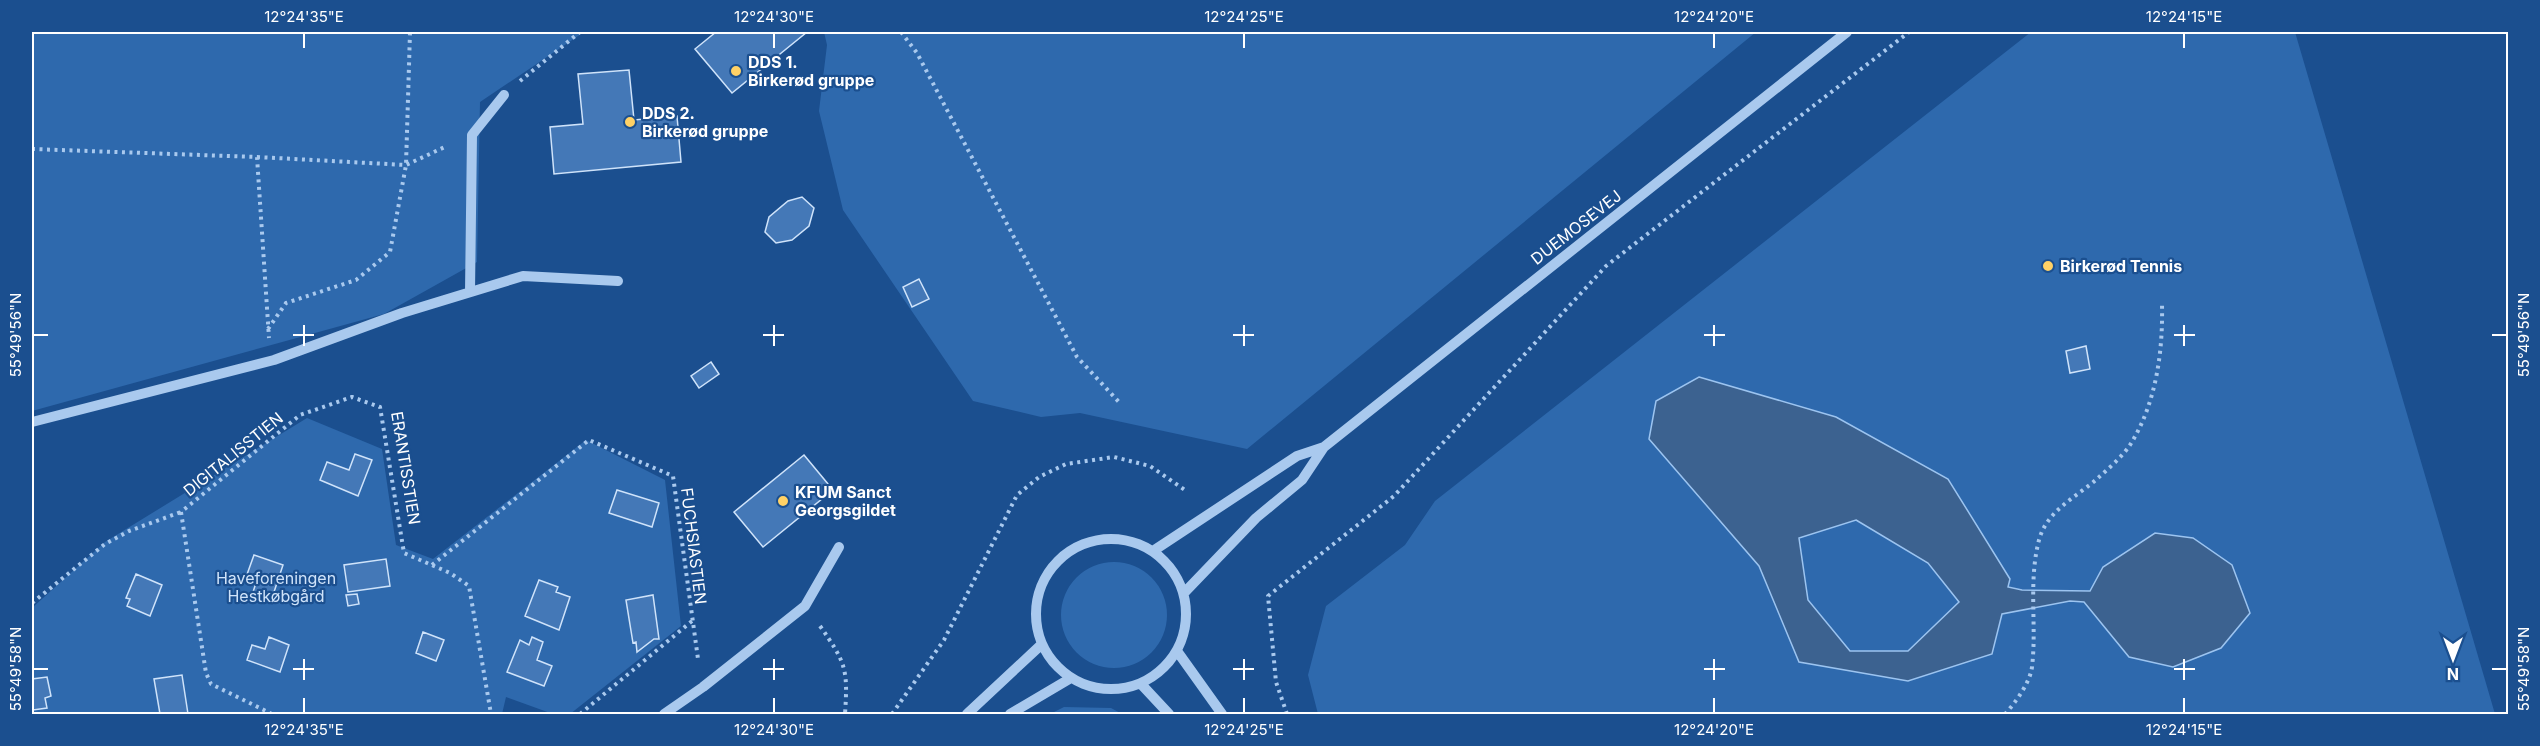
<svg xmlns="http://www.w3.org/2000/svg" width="2540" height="746" font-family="Inter,sans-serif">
	<rect width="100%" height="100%" fill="#1b4f8f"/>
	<path fill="#2e69ad" d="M 32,32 L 584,32 L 480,102 L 477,262 L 384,314 L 32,411 Z
		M 824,32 L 1756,32 L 1247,449 L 1080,413 L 1041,417 L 973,401 L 843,210 L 819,111 L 827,45 Z
		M 2031,32 L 2295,32 L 2495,714 L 1318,714 L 1308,675 L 1326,606 L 1405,545 L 1435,501 Z
		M 307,418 L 382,449 L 396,545 L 433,559 L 586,440 L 665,480 L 681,626 L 570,714 L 553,714 L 506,697 L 502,714 L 32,714 L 32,608 L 105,542 Z
		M1061 615a53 53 0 1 1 106 0a53 53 0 1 1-106 0Z
		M 1064,707 L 1111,708 L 1122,714 L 1050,714 Z"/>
	<path fill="#3c6290" stroke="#9cc4f0" stroke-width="1.5" fill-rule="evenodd" d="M 1699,377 L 1836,417 L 1948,479 L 2010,579 L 2008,587 L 2022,590 L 2090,591 L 2103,567 L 2155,533 L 2193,538 L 2232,565 L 2250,613 L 2221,648 L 2173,667 L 2129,657 L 2084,602 L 2070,601 L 2002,614 L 1992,654 L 1908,681 L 1799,662 L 1759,566 L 1649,439 L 1656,401 ZM 1856,520 L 1928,563 L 1959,602 L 1908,651 L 1850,651 L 1808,600 L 1799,538 Z"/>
	<path fill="#4478b7" stroke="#cfe3fa" stroke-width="1.5" d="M 716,32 L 807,32 L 732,93 L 695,49 Z
		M 629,70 L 634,120 L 677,116 L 681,162 L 554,174 L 550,127 L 583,124 L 578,74 Z
		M 802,197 L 814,208 L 809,226 L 792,240 L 776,243 L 765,232 L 769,217 L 788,201 Z
		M 919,279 L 929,299 L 912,307 L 903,287 Z
		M 2086,346 L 2090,369 L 2070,373 L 2066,351 Z
		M 711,362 L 719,374 L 699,388 L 691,376 Z
		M 355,454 L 372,460 L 358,496 L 320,480 L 327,462 L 349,470 Z
		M 804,455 L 833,490 L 763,547 L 734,512 Z
		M 617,490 L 659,503 L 652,527 L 609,513 Z
		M 254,555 L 283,565 L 272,598 L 253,592 L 256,583 L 245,580 Z
		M 386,559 L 390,586 L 348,592 L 344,565 Z
		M 136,574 L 162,585 L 150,616 L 127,606 L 130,599 L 126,598 Z
		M 539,580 L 558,587 L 556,592 L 570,597 L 559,630 L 525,616 Z
		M 357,594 L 359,604 L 348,606 L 346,595 Z
		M 653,595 L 659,639 L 654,639 L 637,652 L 636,642 L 633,643 L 626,600 Z
		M 423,632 L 444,640 L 436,661 L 416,653 Z
		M 269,637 L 289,645 L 280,672 L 247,660 L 252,645 L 265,649 Z
		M 532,637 L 543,642 L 537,660 L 552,666 L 544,686 L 507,672 L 520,640 L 529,645 Z
		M 182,675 L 188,714 L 160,714 L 154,679 Z
		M 47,677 L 51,696 L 45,698 L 47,708 L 33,710 L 32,679 Z"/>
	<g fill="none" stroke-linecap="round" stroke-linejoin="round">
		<path stroke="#a9c9ee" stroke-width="4" stroke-dasharray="3 4.5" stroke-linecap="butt" d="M 901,32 L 917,53 L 1077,357 L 1119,402
			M 520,81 L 580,32
			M 32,149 L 257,157 L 269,338
			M 257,157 L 406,165 L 447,146
			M 268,329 L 286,303 L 356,280 L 390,252 L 406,165 L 410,32
			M 432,565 L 589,440 L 673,476 L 698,659
			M 32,603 L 105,544 L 129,531 L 181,512
			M 820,626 C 846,663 848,669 845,714
			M 272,714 L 211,684 L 206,673 L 181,512 L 300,415 L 352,397 L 380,407 L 404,553 L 450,573 L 469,586 L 491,714
			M 580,714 L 692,621
			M 892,714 L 944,640 L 1017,495 L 1039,477 L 1066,464 L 1114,457 L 1150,466 L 1185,490
			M 1287,714 L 1276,682 L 1268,596 L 1394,496 L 1606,266 L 1909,32
			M 2005,714 C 2015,703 2030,683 2032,667 C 2037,625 2028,582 2039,540 C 2047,510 2077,497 2098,478 C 2108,469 2122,457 2130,445 C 2156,404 2163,352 2162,305"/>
		<path stroke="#a9c9ee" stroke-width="10" d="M 470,292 L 472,135 L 504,95
			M 32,422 L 274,360 L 402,313 L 523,276 L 618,281
			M1036 614a75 75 0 1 1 150 0a75 75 0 1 1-150 0Z
			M 1153,551 L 1297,456 L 1324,447
			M 1184,593 L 1256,518 L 1302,480 L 1324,447 L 1847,32
			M 1177,651 L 1222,714
			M 1141,684 L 1169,714
			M 664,714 L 703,687 L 805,606 L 839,547
			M 967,714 L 1042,644
			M 1010,714 L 1071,678"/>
	</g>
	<path fill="none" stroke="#fff" stroke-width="2" d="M 304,33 L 304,48M 774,33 L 774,48M 1244,33 L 1244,48M 1714,33 L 1714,48M 2184,33 L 2184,48M 304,325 L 304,346M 774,325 L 774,346M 1244,325 L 1244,346M 1714,325 L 1714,346M 2184,325 L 2184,346M 33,335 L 48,335M 293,335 L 314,335M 763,335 L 784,335M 1233,335 L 1254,335M 1704,335 L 1725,335M 2174,335 L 2195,335M 2492,335 L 2507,335M 304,659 L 304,680M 774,659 L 774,680M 1244,659 L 1244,680M 1714,659 L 1714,680M 2184,659 L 2184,680M 33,669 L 48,669M 293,669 L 314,669M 763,669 L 784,669M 1233,669 L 1254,669M 1704,669 L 1725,669M 2174,669 L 2195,669M 2492,669 L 2507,669M 304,698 L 304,713M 774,698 L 774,713M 1244,698 L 1244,713M 1714,698 L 1714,713M 2184,698 L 2184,713"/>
	<g fill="#ffd166" stroke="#1b4f8f" stroke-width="2">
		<circle cx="736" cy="71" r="6"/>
		<circle cx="630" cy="122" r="6"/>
		<circle cx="2048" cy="266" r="6"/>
		<circle cx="783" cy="501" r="6"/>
	</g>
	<g text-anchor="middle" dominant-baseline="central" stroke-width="4.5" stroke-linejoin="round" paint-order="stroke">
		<g font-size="16" font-weight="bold" fill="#fff" stroke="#1b4f8f" text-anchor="start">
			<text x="748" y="62">DDS 1.<tspan x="748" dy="18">Birkerød gruppe</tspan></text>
			<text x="642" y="113">DDS 2.<tspan x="642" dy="18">Birkerød gruppe</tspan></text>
			<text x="2060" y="266">Birkerød Tennis</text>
			<text x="795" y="492">KFUM Sanct<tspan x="795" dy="18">Georgsgildet</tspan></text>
		</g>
		<g font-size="16" fill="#fff" stroke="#1b4f8f">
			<text transform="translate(1576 227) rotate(-38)">DUEMOSEVEJ</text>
			<text transform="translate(233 454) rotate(-39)">DIGITALISSTIEN</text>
			<text transform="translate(406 468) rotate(81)">ERANTISSTIEN</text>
			<text transform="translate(694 546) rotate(83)">FUCHSIASTIEN</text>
		</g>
		<g font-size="16" fill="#cfe3fa" stroke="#1b4f8f">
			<text x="276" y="578">Haveforeningen<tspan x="276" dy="18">Hestkøbgård</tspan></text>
		</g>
	</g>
	<rect width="2540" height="746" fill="none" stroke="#1b4f8f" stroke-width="66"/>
	<g transform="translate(2453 659) rotate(180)" stroke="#1b4f8f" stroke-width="4.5" paint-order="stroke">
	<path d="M0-4.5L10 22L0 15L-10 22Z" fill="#ffffff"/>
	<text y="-9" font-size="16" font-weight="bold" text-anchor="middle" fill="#ffffff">N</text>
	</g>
	<rect x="33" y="33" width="2474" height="680" fill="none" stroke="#fff" stroke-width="2"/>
	<g font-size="15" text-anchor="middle" fill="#fff">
		<text x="304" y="22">12°24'35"E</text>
		<text x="774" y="22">12°24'30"E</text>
		<text x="1244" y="22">12°24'25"E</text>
		<text x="1714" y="22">12°24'20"E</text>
		<text x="2184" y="22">12°24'15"E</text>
		<text transform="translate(2524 335) rotate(-90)" y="5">55°49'56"N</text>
		<text transform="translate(16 335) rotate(-90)" y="5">55°49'56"N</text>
		<text transform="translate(2524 669) rotate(-90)" y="5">55°49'58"N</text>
		<text transform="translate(16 669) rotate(-90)" y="5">55°49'58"N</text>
		<text x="304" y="735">12°24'35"E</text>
		<text x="774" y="735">12°24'30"E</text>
		<text x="1244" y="735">12°24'25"E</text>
		<text x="1714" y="735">12°24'20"E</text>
		<text x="2184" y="735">12°24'15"E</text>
	</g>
</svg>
